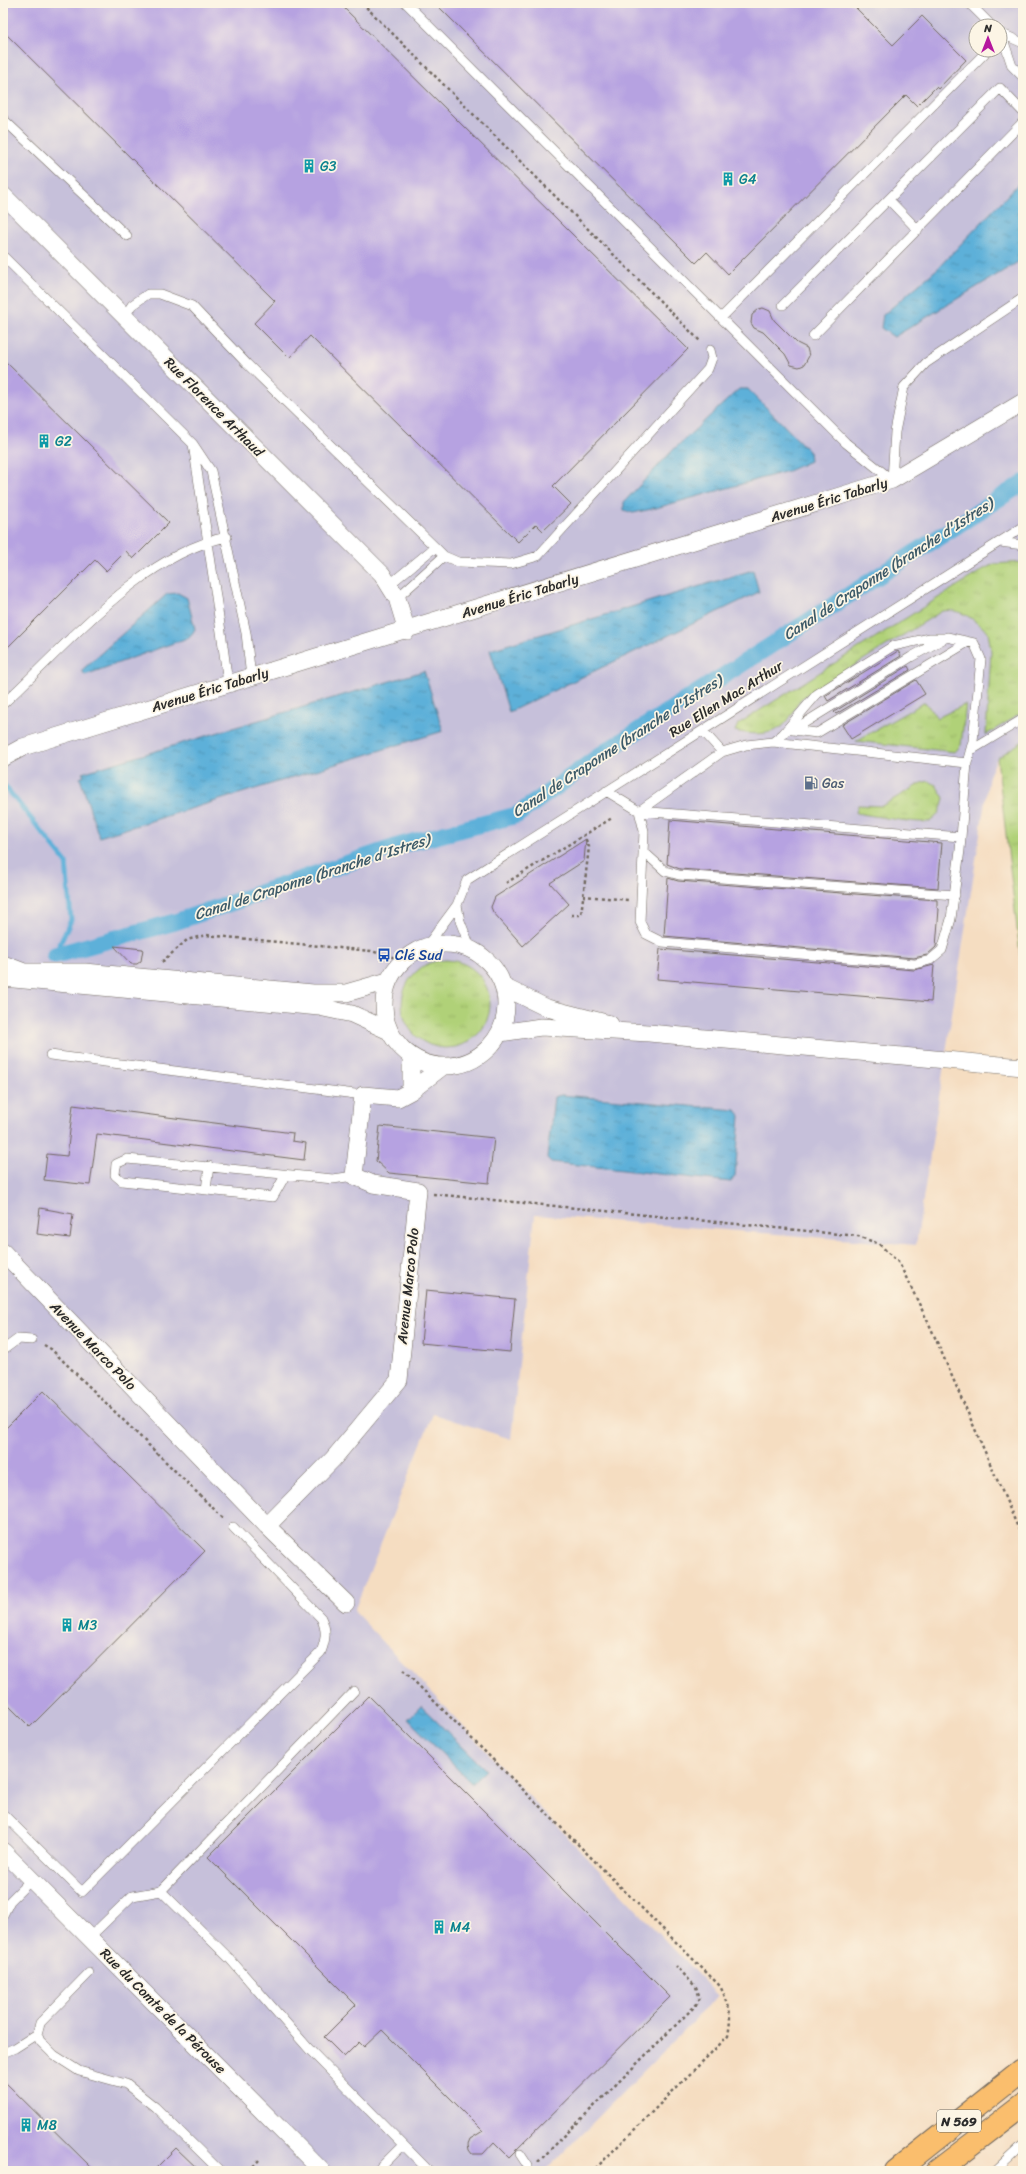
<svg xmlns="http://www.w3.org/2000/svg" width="1026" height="2174" font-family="Sriracha,sans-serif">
	<defs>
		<pattern id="grass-tufts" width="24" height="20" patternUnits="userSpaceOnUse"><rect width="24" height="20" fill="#b0d178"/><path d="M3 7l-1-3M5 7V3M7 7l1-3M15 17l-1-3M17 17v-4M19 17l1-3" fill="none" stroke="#98b468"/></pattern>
		<pattern id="water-ripples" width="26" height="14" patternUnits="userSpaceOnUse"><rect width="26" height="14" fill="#5db0d9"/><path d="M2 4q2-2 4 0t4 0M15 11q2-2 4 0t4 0" fill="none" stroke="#4d8fb0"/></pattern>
	</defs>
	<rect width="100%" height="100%" fill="#fcf5e5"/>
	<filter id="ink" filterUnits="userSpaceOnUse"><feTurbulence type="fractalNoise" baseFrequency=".025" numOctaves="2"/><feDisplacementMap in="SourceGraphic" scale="8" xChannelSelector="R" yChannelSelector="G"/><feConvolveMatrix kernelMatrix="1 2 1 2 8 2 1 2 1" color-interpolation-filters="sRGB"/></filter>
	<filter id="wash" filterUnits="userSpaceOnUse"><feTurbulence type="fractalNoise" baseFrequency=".012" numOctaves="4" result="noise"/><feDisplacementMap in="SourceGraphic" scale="16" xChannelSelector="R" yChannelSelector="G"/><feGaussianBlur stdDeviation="0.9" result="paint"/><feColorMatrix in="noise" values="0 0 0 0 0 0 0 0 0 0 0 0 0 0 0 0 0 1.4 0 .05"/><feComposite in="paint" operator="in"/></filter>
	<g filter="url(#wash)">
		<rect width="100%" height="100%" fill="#f5ddc1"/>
		<path fill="#c6c0da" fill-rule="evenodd" d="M 3,3 L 1023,3 L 1023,741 L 997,758 L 989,776 L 916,1245 L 535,1215 L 511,1439 L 433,1414 L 354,1611 L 718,1996 L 545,2171 L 3,2171 ZM 976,26 L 1000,26 L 1000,50 L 976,50 Z"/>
		<path fill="url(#grass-tufts)" stroke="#6e7e52" d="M 1023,562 L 1023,712 L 986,735 L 991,651 L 988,632 C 974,620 962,608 942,611 L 802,698 C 796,704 794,712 789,719 C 777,737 752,735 735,731 L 738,724 L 984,569 L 994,564 Z
			M 925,702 L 937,718 L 966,704 L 961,745 L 955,752 L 856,741 Z
			M 1023,741 L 1023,979 L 997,758 Z
			M 929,781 L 936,785 L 944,798 C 942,806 939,817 930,821 C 921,825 869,815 856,813 L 858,805 L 882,806 L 921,783 Z
			M402 1004a44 44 0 1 1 88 0a44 44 0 1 1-88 0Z"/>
		<path fill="url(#water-ripples)" stroke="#446e82" d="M 1023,179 L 1023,259 L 894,337 L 881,328 L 883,315 L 937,269 Z
			M 739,389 L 748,389 L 809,451 L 810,461 L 788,471 L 656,508 L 633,513 L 624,510 L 624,502 L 672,451 Z
			M 753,570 L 759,592 L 509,712 L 490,650 Z
			M 178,593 L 187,598 L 195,629 L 190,637 L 85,675 L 82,670 L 167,594 Z
			M 424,671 L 443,731 L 99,837 L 80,778 L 84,776 L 82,773 Z
			M 561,1095 L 736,1110 L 740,1116 L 735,1176 L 731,1182 L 551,1162 L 547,1158 L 554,1097 Z
			M 421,1706 L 486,1770 L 472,1784 L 408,1719 Z"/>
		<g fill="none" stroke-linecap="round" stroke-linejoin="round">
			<path stroke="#5db0d9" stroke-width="5" d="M 4,785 L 66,862 L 71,920 L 55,955"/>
			<path stroke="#5db0d9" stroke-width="17" d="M 55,955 L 175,922 L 401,845 L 517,815 L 605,752 L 1023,483"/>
		</g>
		<g id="blocks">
			<path fill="#b6a2e1" d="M 3,3 L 339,3 L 688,349 L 553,486 L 571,504 L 543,531 L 536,524 L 518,542 L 310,336 L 289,358 L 254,323 L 275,301 L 3,31 Z
				M 435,3 L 851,3 L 893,45 L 922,16 L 966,60 L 938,89 L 936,87 L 917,106 L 906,95 L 728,274 L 707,252 L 696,263 Z
				M 763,308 L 770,311 L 774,320 L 797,343 L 807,348 L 809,356 L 804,365 L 799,367 L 791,365 L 785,354 L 763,332 L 754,328 L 751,323 L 752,315 L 759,309 Z
				M 3,359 L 169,523 L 133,559 L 126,551 L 106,571 L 95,560 L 3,652 Z
				M 898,651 L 901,656 L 828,701 L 825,696 Z
				M 908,666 L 910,670 L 836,714 L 834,712 Z
				M 916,680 L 925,694 L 851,739 L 842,725 Z
				M 670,820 L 942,843 L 938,888 L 680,869 L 667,864 Z
				M 586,839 L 584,861 L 550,883 L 569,904 L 523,946 L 493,912 L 491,907 L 495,897 Z
				M 668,878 L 678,881 L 937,900 L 937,908 L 939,909 L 936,947 L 927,955 L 914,958 L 664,936 Z
				M 114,946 L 143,949 L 141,961 L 137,964 L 131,964 Z
				M 660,949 L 914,970 L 934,965 L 931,1002 L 657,979 Z
				M 73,1105 L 293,1133 L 292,1141 L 306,1143 L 304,1160 L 97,1134 L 90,1185 L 44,1180 L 47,1154 L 67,1156 Z
				M 380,1126 L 494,1138 L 489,1183 L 389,1173 L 376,1161 Z
				M 40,1208 L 73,1214 L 70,1238 L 37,1234 Z
				M 426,1290 L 515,1299 L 510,1352 L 421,1343 Z
				M 43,1391 L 205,1551 L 30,1727 L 3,1700 L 3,1431 Z
				M 369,1696 L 670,1997 L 509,2157 L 494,2142 L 483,2154 L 472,2154 L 469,2150 L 468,2144 L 470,2139 L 483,2131 L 382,2030 L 364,2047 L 359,2042 L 344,2057 L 324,2037 L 356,2005 L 208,1857 Z
				M 3,2080 L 95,2171 L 3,2171 Z
				M 176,2148 L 200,2171 L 153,2171 Z"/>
		</g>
	</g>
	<g filter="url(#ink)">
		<use href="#blocks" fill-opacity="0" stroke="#726960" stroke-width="1"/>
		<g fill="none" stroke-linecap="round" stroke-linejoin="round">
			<g stroke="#726960" stroke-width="10">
				<path id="lane" d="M 406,3 L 846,443 L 892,480
					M 969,3 L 992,26
					M 1000,33 L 1023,43
					M 1002,36 L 1012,66 L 1023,77
					M 3,119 L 127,236
					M 889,200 L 918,230
					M 3,256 L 193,444
					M 783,305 L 1000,88 L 1023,112
					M 124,317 L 132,305 L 148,294 L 160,294 L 192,306 L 247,364 L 435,547 L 389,585
					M 721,318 L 988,50
					M 813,336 L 1023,122
					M 892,480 L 895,432 L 904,387 L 926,363 L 1023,298
					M 1000,542 L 1023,545
					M 435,547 L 444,556 L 458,562 L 511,564 L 538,556 L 708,369 L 712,358 L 710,350
					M 397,598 L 444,556
					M 228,684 C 218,604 205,524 193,444 L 211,471 L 246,633 L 251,677
					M 3,704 C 64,648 143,553 227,537
					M 787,729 L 793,730 L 911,657 L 947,637 L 974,643 L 981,659 L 973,741 L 967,763
					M 793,730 L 817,733 L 968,642
					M 773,742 L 783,734 L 817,694 L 893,646 L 930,638 L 943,638
					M 970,751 L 1023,719
					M 606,791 L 639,811 L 644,831 L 640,922 L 646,934 L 662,942 L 915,964 L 930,960 L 942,950 L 951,919 L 960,850 L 967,763 L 773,742 L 746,745 L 722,752 L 703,731
					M 639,811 L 961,837
					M 639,811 L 722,752
					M 644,852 L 665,871 L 679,875 L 955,895
					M 457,905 L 467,880 L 1023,527
					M 426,947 L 457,905 L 460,921 L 471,949
					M 50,1055 L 363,1095
					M 286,1174 L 273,1197 L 122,1181 L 115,1175 L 116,1164 L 127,1159 L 333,1179 L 354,1176
					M 206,1190 L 209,1166
					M 3,1350 L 18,1339 L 32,1340
					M 3,1814 L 82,1892 L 321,1652 C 326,1639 327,1630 321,1618 L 233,1527
					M 161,1891 L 230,1959 L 309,2049 L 429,2171
					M 3,1915 L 10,1901 L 32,1879
					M 90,1937 L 132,1896 L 161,1891 L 354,1691
					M 89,1973 L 40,2023 L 37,2034 L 40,2041 L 54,2055 L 79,2071 L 126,2084 L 155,2107 L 220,2171
					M 3,2053 L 15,2048 L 37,2034
					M 520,2154 L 528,2166 L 528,2171
					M 377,2171 L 403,2145
					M 995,2171 L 1023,2145"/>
			</g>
			<g stroke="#726960" stroke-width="18">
				<path id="street" d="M 3,195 L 382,574 L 397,598 L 407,631
					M 3,758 L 23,747 L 892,480 L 1023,402
					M384 1005a61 61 0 1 1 122 0a61 61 0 1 1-122 0Z
					M 3,964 L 24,972 L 85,972 L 313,993 L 346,993 L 388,981
					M 3,978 L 319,1007 L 352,1014 L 389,1031
					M 504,987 L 547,1008 L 610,1024
					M 500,1033 L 541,1027 L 649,1033 L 1023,1067
					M 411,1057 L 411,1091 L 442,1067
					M 3,1252 L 267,1526 L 346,1603
					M 267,1526 L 333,1459 L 399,1380 L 418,1191 L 373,1184 L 354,1176 L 363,1095 L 398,1098 L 411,1091
					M 3,1851 L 322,2171"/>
			</g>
			<g stroke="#726960" stroke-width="24">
				<path id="highway" d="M 896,2171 L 1023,2070
					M 937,2171 L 1023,2105"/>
			</g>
			<path stroke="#726960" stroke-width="2.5" stroke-dasharray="3 3" stroke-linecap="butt" d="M 362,3 L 701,342
				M 506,883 L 612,818
				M 583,896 L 629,900
				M 571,915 L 581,915 L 589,847 L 584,835
				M 162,962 L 187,940 L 206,935 L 371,951 L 403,960
				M 433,1194 L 858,1236 L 879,1244 L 899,1263 L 930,1326 L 1023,1539
				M 44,1345 L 51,1349 L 224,1519
				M 403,1670 L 720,1986 C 730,2007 732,2012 728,2036 L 593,2171
				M 538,2162 L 697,2004 L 700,1998 L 696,1987 L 676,1966
				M 249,2171 L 259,2160"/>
			<use href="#lane" stroke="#fff" stroke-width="9"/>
			<use href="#street" stroke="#fff" stroke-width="17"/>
			<use href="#highway" stroke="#fabe6d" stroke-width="22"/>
		</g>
	</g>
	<defs>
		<g id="building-bare" transform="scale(1.08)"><path d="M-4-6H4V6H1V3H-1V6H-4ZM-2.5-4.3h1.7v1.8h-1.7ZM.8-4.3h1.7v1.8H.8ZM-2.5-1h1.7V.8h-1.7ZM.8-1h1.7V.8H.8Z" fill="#0f9aa8" stroke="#fcf5e5" stroke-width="2.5" paint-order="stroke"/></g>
		<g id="fuel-bare" transform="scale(1.08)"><path d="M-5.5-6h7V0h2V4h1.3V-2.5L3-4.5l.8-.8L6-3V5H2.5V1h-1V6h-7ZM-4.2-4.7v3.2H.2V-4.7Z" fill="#5c6f8a" stroke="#fcf5e5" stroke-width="2.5" paint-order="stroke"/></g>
		<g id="bus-bare" transform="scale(1.08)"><path d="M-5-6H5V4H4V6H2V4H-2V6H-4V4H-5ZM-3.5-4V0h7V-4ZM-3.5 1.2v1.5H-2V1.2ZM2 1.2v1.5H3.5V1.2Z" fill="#1a4fb4" stroke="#fcf5e5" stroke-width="2.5" paint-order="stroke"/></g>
	</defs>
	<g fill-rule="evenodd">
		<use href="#building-bare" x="309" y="166"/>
		<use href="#building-bare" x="728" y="179"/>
		<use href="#building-bare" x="44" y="441"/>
		<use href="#fuel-bare" x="811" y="783"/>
		<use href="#bus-bare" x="384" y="955"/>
		<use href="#building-bare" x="67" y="1625"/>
		<use href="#building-bare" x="439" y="1927"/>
		<use href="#building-bare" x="26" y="2125"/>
	</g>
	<g text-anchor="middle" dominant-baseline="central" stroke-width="3.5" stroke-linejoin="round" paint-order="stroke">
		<rect fill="#fcf5e5" stroke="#6a6863" stroke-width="1" x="937" y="2110" width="44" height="22" rx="3"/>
		<g font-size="13" font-weight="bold" fill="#2b2b2b">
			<text x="959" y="2121">N 569</text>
		</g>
		<g font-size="14" fill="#0d838f" stroke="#fcf5e5" text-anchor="start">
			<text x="320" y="166">G3</text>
			<text x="739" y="179">G4</text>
			<text x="55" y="441">G2</text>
			<text x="78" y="1625">M3</text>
			<text x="450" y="1927">M4</text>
			<text x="37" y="2125">M8</text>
		</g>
		<g font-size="14" fill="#2b2b2b" stroke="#fcf5e5">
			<text transform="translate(214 407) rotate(45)">Rue Florence Arthaud</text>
			<text transform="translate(829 500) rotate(-17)">Avenue Éric Tabarly</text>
			<text transform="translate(520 596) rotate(-17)">Avenue Éric Tabarly</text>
			<text transform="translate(210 690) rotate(-17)">Avenue Éric Tabarly</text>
			<text transform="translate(726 699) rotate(-32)">Rue Ellen Mac Arthur</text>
			<text transform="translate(408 1286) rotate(-84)">Avenue Marco Polo</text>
			<text transform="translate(93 1346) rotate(46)">Avenue Marco Polo</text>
			<text transform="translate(163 2011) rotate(45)">Rue du Comte de la Pérouse</text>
		</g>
		<g font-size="14" fill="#4e5e75" stroke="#fcf5e5" text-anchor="start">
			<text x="822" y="783">Gas</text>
		</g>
		<g font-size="14" fill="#164399" stroke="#fcf5e5" text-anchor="start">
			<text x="395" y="955">Clé Sud</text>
		</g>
		<g font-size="15" font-style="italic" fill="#3c5a68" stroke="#fcf5e5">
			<text transform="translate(888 569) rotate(-33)">Canal de Craponne (branche d'Istres)</text>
			<text transform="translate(617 746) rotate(-33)">Canal de Craponne (branche d'Istres)</text>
			<text transform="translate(312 877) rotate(-18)">Canal de Craponne (branche d'Istres)</text>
		</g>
	</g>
	<rect width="1026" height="2174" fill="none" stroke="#fcf5e5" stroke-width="16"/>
	<g transform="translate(988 38)"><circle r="19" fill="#fcf5e5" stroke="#a8a49b"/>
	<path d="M0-3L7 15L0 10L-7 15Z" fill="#b5179e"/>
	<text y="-6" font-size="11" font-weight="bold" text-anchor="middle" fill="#2b2b2b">N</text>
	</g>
</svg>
